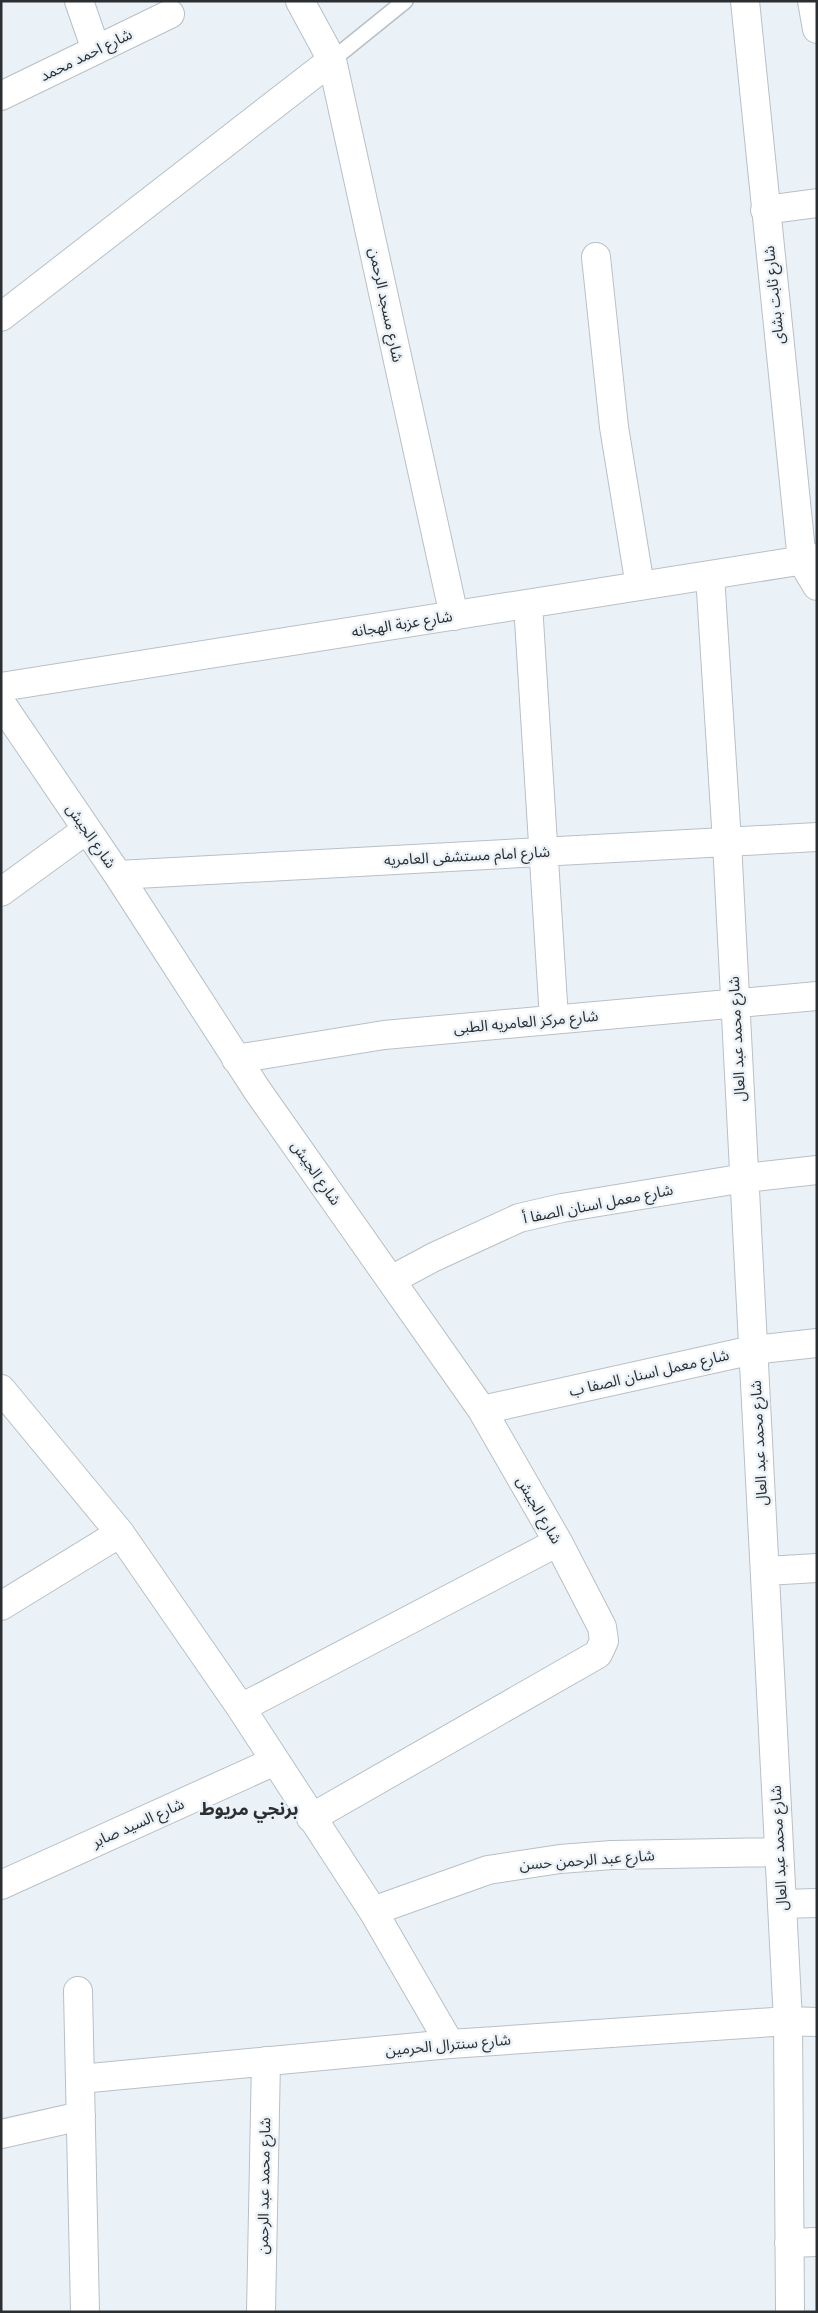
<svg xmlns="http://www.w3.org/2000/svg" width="818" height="2313" font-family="'Noto Sans','Noto Sans Arabic',sans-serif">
<rect width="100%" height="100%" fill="#eaf2f8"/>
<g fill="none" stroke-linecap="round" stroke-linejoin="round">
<defs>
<path id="service" d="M 332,60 L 405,1"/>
<path id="minor" d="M 79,1 L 96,50
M 300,1 L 332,60 L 454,616
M 745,1 L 802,561 L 817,586
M 812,1 L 817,29
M 1,96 L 170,14
M 765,210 L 817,203
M 596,257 L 614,427 L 640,586
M 1,317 L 332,60
M 710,575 L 727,842 L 788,2021 L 790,2312
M 528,604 L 554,1019
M 1,687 L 817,558
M 1,703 L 118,875 L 257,1090 L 482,1410 L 558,1542 L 602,1627 L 604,1641 L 598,1654 L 311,1818
M 118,875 L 817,837
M 1,892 L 86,830
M 236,1059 L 384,1035 L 817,996
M 391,1280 L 434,1257 L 519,1218 L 562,1208 L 745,1178 L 817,1170
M 1,1389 L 120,1533 L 241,1708 L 373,1911 L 450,2044
M 482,1410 L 753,1350 L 817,1343
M 766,1571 L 817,1568
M 1,1606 L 120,1533
M 241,1708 L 558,1542
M 1,1885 L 275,1761
M 782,1904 L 817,1903
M 373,1911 L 488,1870 L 560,1859 L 612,1855 L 779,1852
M 78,1991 L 85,2312
M 80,2079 L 450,2044 L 788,2021 L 817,2022
M 1,2134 L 81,2116
M 789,2243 L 817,2242
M 261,2312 L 266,2061"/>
</defs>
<use href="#service" stroke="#b8c0c6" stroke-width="18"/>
<use href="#minor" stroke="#b8c0c6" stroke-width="30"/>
<use href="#service" stroke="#fff" stroke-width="15"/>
<use href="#minor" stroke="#fff" stroke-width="28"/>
</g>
<g text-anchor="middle" stroke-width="5" stroke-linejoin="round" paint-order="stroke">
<g font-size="15" fill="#2c2f31" stroke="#eaf2f8">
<text transform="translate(86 55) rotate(-26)" y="5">شارع احمد محمد</text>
<text transform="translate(774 295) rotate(-96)" y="5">شارع ثابت بشاى</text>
<text transform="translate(386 305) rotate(78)" y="5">شارع مسجد الرحمن</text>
<text transform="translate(402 624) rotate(-9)" y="5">شارع عزبة الهجانه</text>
<text transform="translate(91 836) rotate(55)" y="5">شارع الجيش</text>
<text transform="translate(467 856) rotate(-3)" y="5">شارع امام مستشفى العامريه</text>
<text transform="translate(526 1022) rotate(-5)" y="5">شارع مركز العامريه الطبى</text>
<text transform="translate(737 1039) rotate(-93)" y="5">شارع محمد عبد العال</text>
<text transform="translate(316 1173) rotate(55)" y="5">شارع الجيش</text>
<text transform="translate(598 1204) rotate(-11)" y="5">شارع معمل اسنان الصفا أ</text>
<text transform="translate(649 1373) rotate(-13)" y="5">شارع معمل اسنان الصفا ب</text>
<text transform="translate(759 1443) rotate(-93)" y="5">شارع محمد عبد العال</text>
<text transform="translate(539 1510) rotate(60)" y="5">شارع الجيش</text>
<text transform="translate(138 1823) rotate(-24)" y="5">شارع السيد صابر</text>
<text transform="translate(779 1848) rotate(-93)" y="5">شارع محمد عبد العال</text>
<text transform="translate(587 1860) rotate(-4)" y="5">شارع عبد الرحمن حسن</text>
<text transform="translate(448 2045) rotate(-5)" y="5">شارع سنترال الحرمين</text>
<text transform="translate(264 2186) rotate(-89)" y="5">شارع محمد عبد الرحمن</text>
</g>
<g font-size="18" font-weight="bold" fill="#2c2f31" stroke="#eaf2f8">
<text x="249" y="1815">برنجي مريوط</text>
</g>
</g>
<rect width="818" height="2313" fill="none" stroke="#2c2f31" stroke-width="5"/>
</svg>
